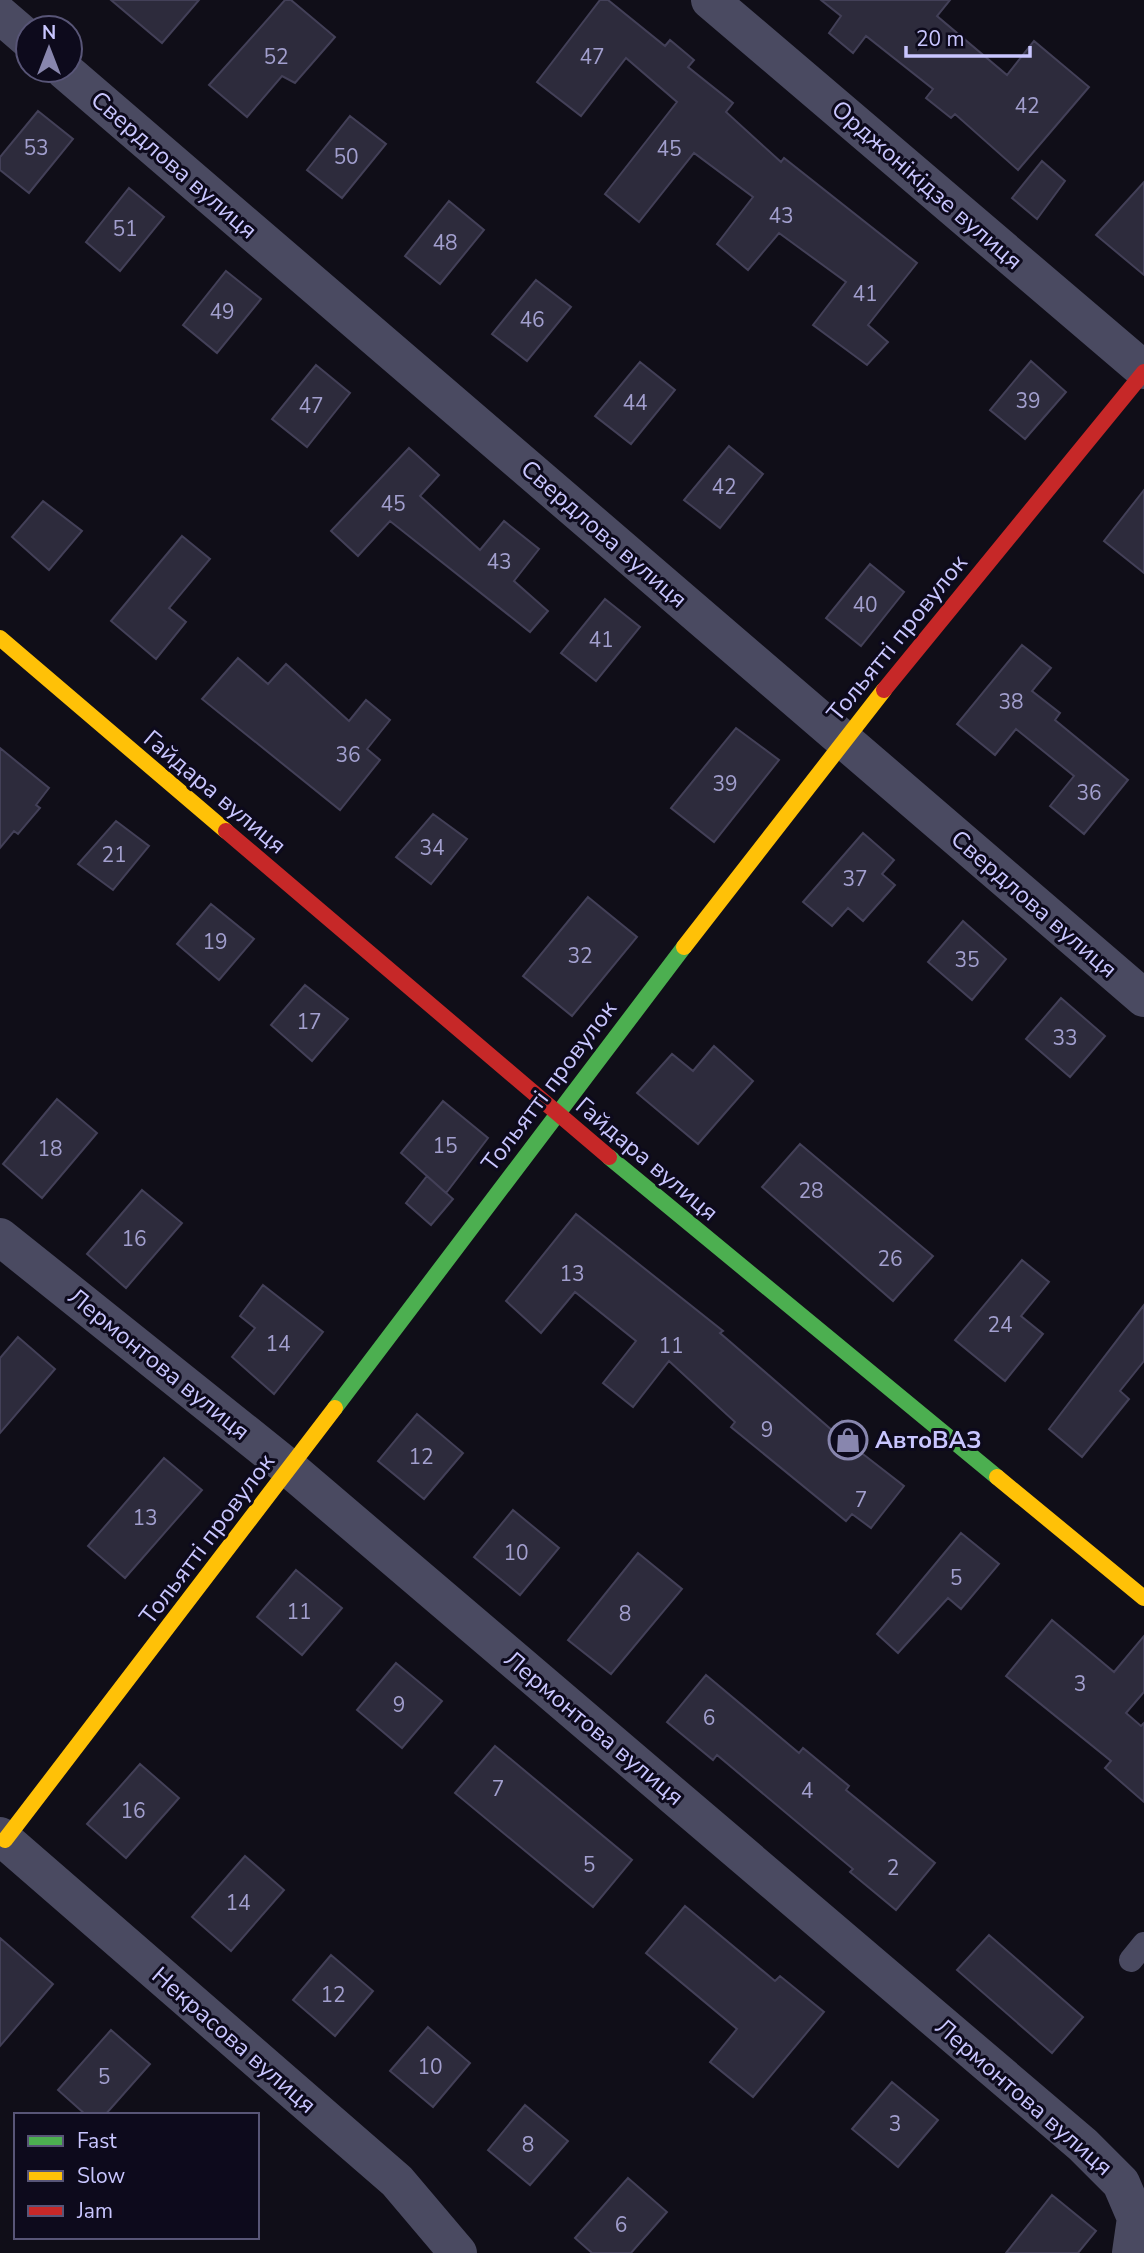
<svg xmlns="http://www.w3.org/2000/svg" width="1144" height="2253" font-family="'Nunito Sans',sans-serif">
<rect width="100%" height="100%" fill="#100e18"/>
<path fill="#2d2b3c" stroke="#434058" stroke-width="2" d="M 111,0 L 199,0 L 162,43 Z
M 285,0 L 291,0 L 335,37 L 295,83 L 282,76 L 247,117 L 209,85 Z
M 600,0 L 608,0 L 665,46 L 670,40 L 694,60 L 688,67 L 733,103 L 726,112 L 781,162 L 784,158 L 917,263 L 868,325 L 888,342 L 867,365 L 813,325 L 846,282 L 779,233 L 748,270 L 717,244 L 753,197 L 694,153 L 639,222 L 605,194 L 677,102 L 626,58 L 581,116 L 537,82 Z
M 821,0 L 950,0 L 937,16 L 1007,75 L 1034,41 L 1089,87 L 1018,170 L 955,114 L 951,118 L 926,98 L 933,89 L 866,36 L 853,53 L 829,33 L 841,16 Z
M 38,111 L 73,139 L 29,193 L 0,170 L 0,157 Z
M 350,116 L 386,144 L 342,198 L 307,170 Z
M 1042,161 L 1065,181 L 1037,219 L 1012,198 Z
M 1144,182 L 1144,275 L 1096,235 Z
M 129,188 L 164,217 L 120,271 L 86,242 Z
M 449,201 L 484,230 L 440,284 L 405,256 Z
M 226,271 L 261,299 L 217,353 L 183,325 Z
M 536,280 L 571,307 L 527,361 L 492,334 Z
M 1031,361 L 1066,392 L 1025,439 L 990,410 Z
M 640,362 L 675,390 L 631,444 L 595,416 Z
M 316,365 L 350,393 L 307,447 L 272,419 Z
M 729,446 L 763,474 L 720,528 L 684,500 Z
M 409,448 L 439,475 L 420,496 L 480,550 L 504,521 L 539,549 L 514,581 L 548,611 L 530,632 L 390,521 L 358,556 L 331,531 Z
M 1144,490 L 1144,573 L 1104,541 Z
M 43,501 L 82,531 L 49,570 L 12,537 Z
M 182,536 L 210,559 L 169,608 L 186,622 L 156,659 L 111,621 Z
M 870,564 L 904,592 L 861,646 L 826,618 Z
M 605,599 L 640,627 L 596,681 L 561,653 Z
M 1022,645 L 1051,668 L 1032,691 L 1060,713 L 1055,720 L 1128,780 L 1084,834 L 1050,806 L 1074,776 L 1016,729 L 995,755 L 957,724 Z
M 238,658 L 268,684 L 286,664 L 349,721 L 366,700 L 390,720 L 367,749 L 380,760 L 340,810 L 202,699 Z
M 736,728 L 779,760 L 714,842 L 671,808 Z
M 0,748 L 49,788 L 36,805 L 40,808 L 18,834 L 14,831 L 0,848 Z
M 433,814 L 467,839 L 431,884 L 396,857 Z
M 116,821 L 149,846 L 113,890 L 78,864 Z
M 863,833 L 894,860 L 882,874 L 895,885 L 863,921 L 848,908 L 832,926 L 803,902 Z
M 588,897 L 637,937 L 572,1016 L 523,976 Z
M 211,904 L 254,939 L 219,980 L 177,944 Z
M 963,921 L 1006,959 L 972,1000 L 928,962 Z
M 305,985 L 348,1019 L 312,1061 L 271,1025 Z
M 1061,998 L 1105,1036 L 1070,1077 L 1026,1039 Z
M 714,1046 L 753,1081 L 698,1144 L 637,1093 L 672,1054 L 693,1071 Z
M 57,1099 L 97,1133 L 42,1198 L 3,1164 Z
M 443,1101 L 488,1138 L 446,1193 L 401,1153 Z
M 800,1144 L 933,1256 L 893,1301 L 762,1187 Z
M 427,1176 L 453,1199 L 431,1225 L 406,1203 Z
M 142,1190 L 182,1223 L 126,1288 L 87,1254 Z
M 576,1214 L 723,1331 L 720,1333 L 833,1431 L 842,1421 L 867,1443 L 859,1451 L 904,1486 L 871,1528 L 852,1514 L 846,1521 L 731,1427 L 735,1422 L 669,1361 L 633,1407 L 603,1383 L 636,1341 L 575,1292 L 541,1333 L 506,1301 Z
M 1022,1260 L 1049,1282 L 1021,1316 L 1043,1334 L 1005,1381 L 955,1340 Z
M 263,1285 L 323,1332 L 274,1394 L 232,1357 L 255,1328 L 240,1316 Z
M 1144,1305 L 1144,1361 L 1120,1391 L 1129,1399 L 1082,1457 L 1049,1429 Z
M 18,1337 L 55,1369 L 0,1433 L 0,1358 Z
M 417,1414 L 463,1453 L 424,1499 L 378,1461 Z
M 164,1458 L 202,1490 L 125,1578 L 88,1546 Z
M 513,1510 L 559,1548 L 520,1595 L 474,1557 Z
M 961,1533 L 999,1564 L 961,1609 L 948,1598 L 898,1653 L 877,1634 Z
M 638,1553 L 682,1589 L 611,1674 L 568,1640 Z
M 296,1570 L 342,1608 L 302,1655 L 257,1617 Z
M 1052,1620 L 1114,1672 L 1144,1636 L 1144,1692 L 1126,1713 L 1141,1726 L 1144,1723 L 1144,1802 L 1105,1768 L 1111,1761 L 1006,1676 Z
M 396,1663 L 442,1701 L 402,1748 L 357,1710 Z
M 706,1675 L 799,1753 L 803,1748 L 849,1786 L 846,1790 L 935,1863 L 896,1910 L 850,1872 L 853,1869 L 717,1755 L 713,1760 L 667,1722 Z
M 495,1746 L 632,1860 L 593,1907 L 455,1793 Z
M 140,1764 L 179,1798 L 126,1858 L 87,1824 Z
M 245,1856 L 284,1890 L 231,1951 L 192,1917 Z
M 685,1906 L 775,1981 L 780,1976 L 824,2012 L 753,2097 L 710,2062 L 737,2029 L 646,1953 Z
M 989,1935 L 1083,2017 L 1052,2053 L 957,1970 Z
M 0,1938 L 53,1984 L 0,2046 Z
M 331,1955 L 373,1991 L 335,2036 L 293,2000 Z
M 428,2027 L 470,2063 L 433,2107 L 390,2071 Z
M 111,2030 L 150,2064 L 105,2115 L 86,2115 L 58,2090 Z
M 892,2082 L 938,2120 L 898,2167 L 852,2129 Z
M 525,2105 L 568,2141 L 530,2185 L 488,2150 Z
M 628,2178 L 667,2212 L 631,2253 L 592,2253 L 575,2238 Z
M 1052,2195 L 1096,2231 L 1078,2253 L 1006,2253 Z"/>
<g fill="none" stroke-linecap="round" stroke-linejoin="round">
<path stroke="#4a4a61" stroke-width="24" d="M 1131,1960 L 1144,1944"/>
<path stroke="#4a4a61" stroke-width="38" d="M 710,0 L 1144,370
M 0,15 L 28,39
M 64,70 L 1144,998
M 0,1237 L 290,1469 L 1083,2145 L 1121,2183 L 1136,2218 L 1131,2253
M 0,1836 L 397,2181 L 458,2253"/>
<path stroke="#4caf50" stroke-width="16" d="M 609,1157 L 997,1477
M 335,1408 L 684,947"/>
<path stroke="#ffc107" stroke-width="16" d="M 0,638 L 226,831
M 684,947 L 884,690
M 997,1477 L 1144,1598
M 5,1840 L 335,1408"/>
<path stroke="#c62828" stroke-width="16" d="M 884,690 L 1144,372
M 226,831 L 609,1157"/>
</g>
<defs>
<symbol id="shop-ring" viewBox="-11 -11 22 22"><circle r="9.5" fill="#0d0a1c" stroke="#8886ae" stroke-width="1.5"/><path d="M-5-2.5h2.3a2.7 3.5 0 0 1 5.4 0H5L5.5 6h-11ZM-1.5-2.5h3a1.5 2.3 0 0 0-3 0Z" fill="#8886ae"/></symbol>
</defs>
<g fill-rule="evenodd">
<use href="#shop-ring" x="826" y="1418" width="44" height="44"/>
</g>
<g text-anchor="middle" stroke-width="6" stroke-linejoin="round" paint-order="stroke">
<g font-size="21" fill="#a29fce">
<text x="276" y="64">52</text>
<text x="592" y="64">47</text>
<text x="1027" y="113">42</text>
<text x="36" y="155">53</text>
<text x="669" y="156">45</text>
<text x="346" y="164">50</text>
<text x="781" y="223">43</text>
<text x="125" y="236">51</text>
<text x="445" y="250">48</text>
<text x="865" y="301">41</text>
<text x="222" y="319">49</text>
<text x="532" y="327">46</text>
<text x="1028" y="408">39</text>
<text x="635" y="410">44</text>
<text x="311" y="413">47</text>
<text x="724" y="494">42</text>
<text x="393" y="511">45</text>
<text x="499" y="569">43</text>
<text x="865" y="612">40</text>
<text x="601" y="647">41</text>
<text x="1011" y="709">38</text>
<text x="348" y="762">36</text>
<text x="725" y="791">39</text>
<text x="1089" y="800">36</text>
<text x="432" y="855">34</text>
<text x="114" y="862">21</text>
<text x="855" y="886">37</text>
<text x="215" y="949">19</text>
<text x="580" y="963">32</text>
<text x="967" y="967">35</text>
<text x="309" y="1029">17</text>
<text x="1065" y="1045">33</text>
<text x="445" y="1153">15</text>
<text x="50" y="1156">18</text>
<text x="811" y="1198">28</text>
<text x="134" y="1246">16</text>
<text x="890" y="1266">26</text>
<text x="572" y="1281">13</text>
<text x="1000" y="1332">24</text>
<text x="278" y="1351">14</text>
<text x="671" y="1353">11</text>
<text x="767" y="1437">9</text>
<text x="421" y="1464">12</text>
<text x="861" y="1507">7</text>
<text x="145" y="1525">13</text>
<text x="516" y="1560">10</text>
<text x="956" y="1585">5</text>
<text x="299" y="1619">11</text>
<text x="625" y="1621">8</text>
<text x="1080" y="1691">3</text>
<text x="399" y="1712">9</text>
<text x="709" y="1725">6</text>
<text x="498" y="1796">7</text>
<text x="807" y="1798">4</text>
<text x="133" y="1818">16</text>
<text x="589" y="1872">5</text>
<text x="893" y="1875">2</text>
<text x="238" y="1910">14</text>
<text x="333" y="2002">12</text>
<text x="430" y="2074">10</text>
<text x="104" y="2084">5</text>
<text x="895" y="2131">3</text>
<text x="528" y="2152">8</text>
<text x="621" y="2232">6</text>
</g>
<g font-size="24" fill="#c9c6ff" stroke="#0d0a1c">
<text transform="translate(174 165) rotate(41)" y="8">Свердлова вулиця</text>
<text transform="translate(927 185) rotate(41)" y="8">Орджонікідзе вулиця</text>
<text transform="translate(604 534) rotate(41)" y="8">Свердлова вулиця</text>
<text transform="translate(897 638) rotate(-51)" y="8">Тольятті провулок</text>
<text transform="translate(215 792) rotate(40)" y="8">Гайдара вулиця</text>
<text transform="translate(1034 904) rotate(41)" y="8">Свердлова вулиця</text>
<text transform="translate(549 1086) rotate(-53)" y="8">Тольятті провулок</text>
<text transform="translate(647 1159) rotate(40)" y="8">Гайдара вулиця</text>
<text transform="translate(159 1364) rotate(39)" y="8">Лермонтова вулиця</text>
<text transform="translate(207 1539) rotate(-53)" y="8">Тольятті провулок</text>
<text transform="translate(594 1728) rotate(40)" y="8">Лермонтова вулиця</text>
<text transform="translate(234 2040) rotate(41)" y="8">Некрасова вулиця</text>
<text transform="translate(1024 2097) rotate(41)" y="8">Лермонтова вулиця</text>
</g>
<g font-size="24" font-weight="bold" fill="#c9c6ff" stroke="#0d0a1c" text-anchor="start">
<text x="875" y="1448">АвтоВАЗ</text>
</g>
</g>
<rect x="14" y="2113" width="245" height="126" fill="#0d0a1c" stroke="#585577" stroke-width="2"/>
<rect x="28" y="2136" width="35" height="10" fill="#4caf50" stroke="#585577" stroke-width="2"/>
<text x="77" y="2148" font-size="21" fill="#c9c6ff">Fast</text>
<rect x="28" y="2171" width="35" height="10" fill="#ffc107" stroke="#585577" stroke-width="2"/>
<text x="77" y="2183" font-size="21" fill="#c9c6ff">Slow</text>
<rect x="28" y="2206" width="35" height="10" fill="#c62828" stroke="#585577" stroke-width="2"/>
<text x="77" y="2218" font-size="21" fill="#c9c6ff">Jam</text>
<g transform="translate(49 49)"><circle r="33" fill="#0d0a1c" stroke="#585577" stroke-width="2"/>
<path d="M0-5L12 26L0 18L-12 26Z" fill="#8886ae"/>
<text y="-10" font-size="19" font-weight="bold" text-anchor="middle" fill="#c9c6ff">N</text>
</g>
<path d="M906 46v10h124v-10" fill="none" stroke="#c9c6ff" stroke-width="3.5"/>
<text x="916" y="46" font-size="21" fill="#c9c6ff" stroke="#0d0a1c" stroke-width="5" paint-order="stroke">20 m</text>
</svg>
